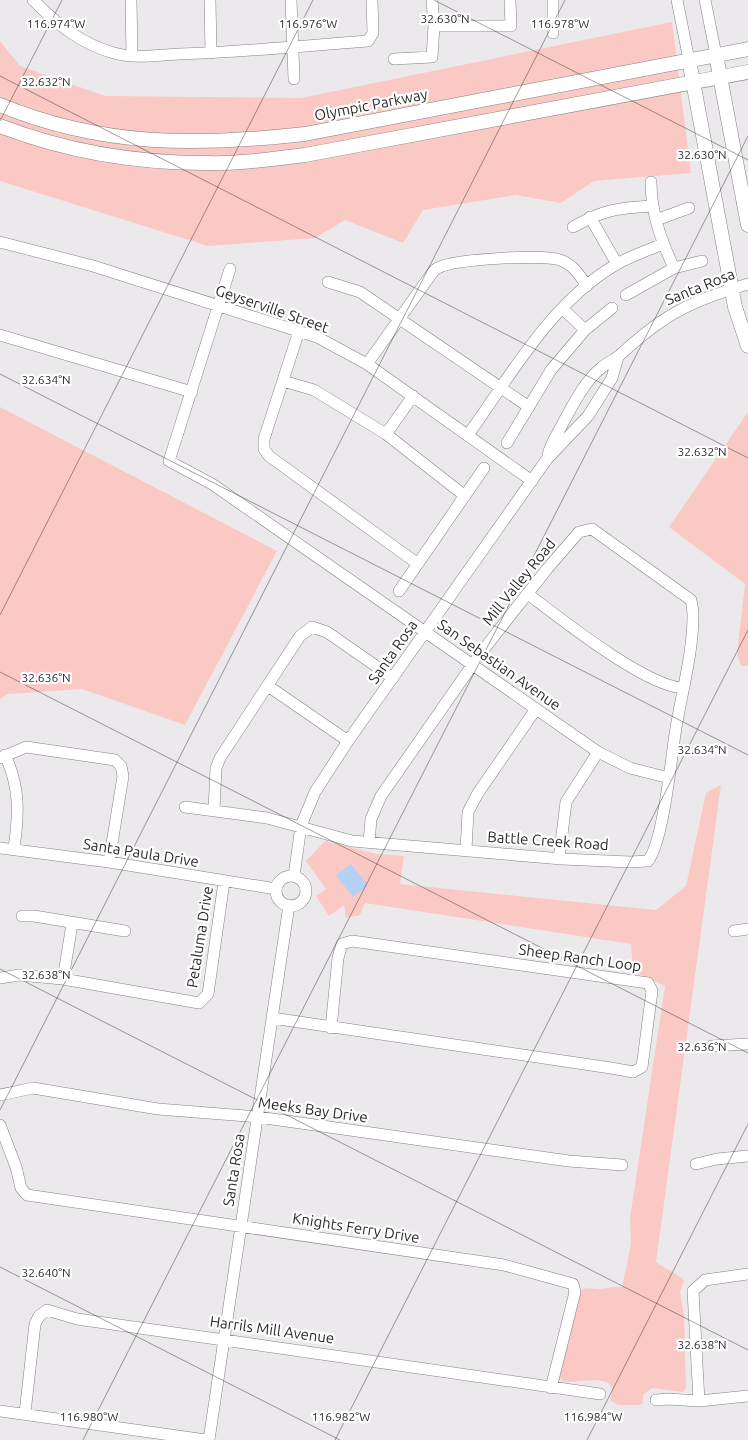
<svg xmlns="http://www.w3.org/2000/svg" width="748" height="1440" font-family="Ubuntu,sans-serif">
<rect width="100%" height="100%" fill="#ece9ed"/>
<path fill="#fac9c3" d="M 672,22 L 691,173 L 594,181 L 561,203 L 516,195 L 423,210 L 403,243 L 345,220 L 315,238 L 208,246 L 0,181 L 0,41 L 20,66 L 105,96 L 301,98 Z
M 0,407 L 277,551 L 185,725 L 82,689 L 8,694 L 0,699 Z
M 748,412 L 748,666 L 741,666 L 737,653 L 745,584 L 669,527 Z
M 721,785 L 656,1262 C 664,1269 677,1272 684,1281 L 680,1292 L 684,1315 L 686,1388 L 683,1392 L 652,1388 L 643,1395 L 643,1403 L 640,1405 L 618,1405 L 611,1401 C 610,1397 612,1393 612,1389 C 610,1374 576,1383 564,1382 L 559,1377 L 577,1296 C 585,1283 591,1291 602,1289 C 610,1287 615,1287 622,1287 L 631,1244 L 630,1218 L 665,986 L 633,971 L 631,944 L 365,903 L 360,915 L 346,918 L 344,905 L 329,916 L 316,896 L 326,889 L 306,861 L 325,841 L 377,854 L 404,856 L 400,884 L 656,910 L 686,886 L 706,793 Z"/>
<path fill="#b5d1f5" d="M 351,864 L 368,885 L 353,897 L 336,875 Z"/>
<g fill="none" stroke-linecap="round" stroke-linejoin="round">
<defs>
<path id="minor" d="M 33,0 C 57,24 81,44 114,53 C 134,59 158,55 179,54 C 242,52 305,46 368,41 L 373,33 L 372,0
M 131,0 L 132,55
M 210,0 L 211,53
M 291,0 L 294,79
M 677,0 L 689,60
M 705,0 L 716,55
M 434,26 L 511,26 L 510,0
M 553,33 L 553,0
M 394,59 L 432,57 L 434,26 L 432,0
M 651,182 C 651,213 661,240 674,268
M 590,217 L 617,264
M 656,220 L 689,208
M 573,227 C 603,210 617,208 651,206
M 0,242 L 93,266 L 317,337 L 367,364 L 532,481
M 230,269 L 169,461 L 212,484 L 598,752 L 630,768 L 669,778
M 328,282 L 360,292 L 529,407
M 626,295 L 674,268 L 702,261
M 563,309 L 585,330
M 299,331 L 264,439 L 264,449 L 269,456 L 418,564
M 0,335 L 192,392
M 367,364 L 430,276 C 432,273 435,269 438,268 C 454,259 544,254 560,260 C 573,264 580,276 587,286
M 283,381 L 314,390 L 386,434 L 465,496
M 386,434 L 413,396
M 468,435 C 511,375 551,302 617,264 C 631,256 648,250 663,244
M 507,443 L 551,370 L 585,330 L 612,308
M 548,455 C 551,442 559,432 564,421 C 574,403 585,381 601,368 C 607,363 614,360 620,355 C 664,314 691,301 748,284
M 399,591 L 484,468
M 528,594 C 561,619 645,686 683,688
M 268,686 L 348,741
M 5,755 C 20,787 19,814 14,848
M 0,758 L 26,747 L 115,760 L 121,766 L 123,776 L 109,862
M 185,807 L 267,818 L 352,841 L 562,859 L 630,862 L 648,861 C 663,842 671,761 675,734 C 681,695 693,654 693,615 C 693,610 692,605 691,600 L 592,529 L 579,532 L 547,569 L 480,654 L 381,796 L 371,819 L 369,842
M 214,810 L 216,768 L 220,758 L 300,636 L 312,627 L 327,632 L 393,678
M 0,848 L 109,862 L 276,889
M 466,850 L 468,812 L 478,793 L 536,709
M 559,859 L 566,802 L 598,752
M 294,876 L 301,826 L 315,792 L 348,741 L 547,459 L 588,416 L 612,378 L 618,357
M276 891a15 15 0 1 1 30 0a15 15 0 1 1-30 0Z
M 22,916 L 34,916 L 125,931
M 734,931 L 748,929
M 0,978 L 19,975 L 63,979 L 199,1003 L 208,994 L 224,882
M 63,979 L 72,924
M 272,1018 L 611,1068 L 633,1072 L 642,1067 L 652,991 L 648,983 L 352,941 L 342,944 L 338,958 L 331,1028
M 712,1046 L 748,1044
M 0,1095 L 33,1088 L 158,1109 L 258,1117 L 569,1161 L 622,1165
M 0,1125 L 16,1167 L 21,1188 L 27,1195 L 504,1265 L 573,1284 L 575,1292 L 551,1388
M 696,1164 L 717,1159 L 748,1156
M 656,1400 L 668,1399 L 699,1401 L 748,1396
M 699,1401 L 693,1291 L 705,1280 L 748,1274
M 0,1411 L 206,1440
M 25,1413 L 35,1324 L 39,1316 L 47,1310 L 77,1319 L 600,1394
M 209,1440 L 289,905"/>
<path id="major" d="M 716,55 L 748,225
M 689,60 L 735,307 L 748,346
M 0,105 C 102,147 197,146 305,134 L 748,49
M 0,126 C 65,151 136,163 206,163 C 239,164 272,159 305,155 L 748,72"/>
</defs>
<use href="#minor" stroke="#838084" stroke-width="12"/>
<use href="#major" stroke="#838084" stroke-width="15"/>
<use href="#minor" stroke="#fff" stroke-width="11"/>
<use href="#major" stroke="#fff" stroke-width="14"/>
</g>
<path fill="none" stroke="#2d2c2d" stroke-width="1" stroke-opacity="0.45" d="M 434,0 L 748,160M 0,76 L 748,458M 0,121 L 62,0M 0,374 L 748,755M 0,615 L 313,0M 0,672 L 748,1053M 0,969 L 748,1350M 0,1110 L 565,0M 0,1267 L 340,1440M 83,1440 L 748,136M 335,1440 L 748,630M 587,1440 L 748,1124"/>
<g text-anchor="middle" stroke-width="4.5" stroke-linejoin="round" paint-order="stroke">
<g font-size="15" fill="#2d2c2d" stroke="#fff">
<text transform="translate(371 105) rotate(-11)" y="5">Olympic Parkway</text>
<text transform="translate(700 287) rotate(-22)" y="5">Santa Rosa</text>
<text transform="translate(272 309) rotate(19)" y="5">Geyserville Street</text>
<text transform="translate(519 582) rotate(-51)" y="5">Mill Valley Road</text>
<text transform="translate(393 652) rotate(-55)" y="5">Santa Rosa</text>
<text transform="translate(499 665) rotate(35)" y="5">San Sebastian Avenue</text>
<text transform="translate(548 841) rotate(4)" y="5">Battle Creek Road</text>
<text transform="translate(141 853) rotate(9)" y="5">Santa Paula Drive</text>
<text transform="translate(200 937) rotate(-81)" y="5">Petaluma Drive</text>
<text transform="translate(580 958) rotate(8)" y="5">Sheep Ranch Loop</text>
<text transform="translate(313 1110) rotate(8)" y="5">Meeks Bay Drive</text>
<text transform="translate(234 1170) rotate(-81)" y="5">Santa Rosa</text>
<text transform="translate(356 1228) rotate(9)" y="5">Knights Ferry Drive</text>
<text transform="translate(272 1330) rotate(8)" y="5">Harrils Mill Avenue</text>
</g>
</g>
<g font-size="12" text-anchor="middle" fill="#2d2c2d" stroke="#fff" stroke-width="4.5" stroke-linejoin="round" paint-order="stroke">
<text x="445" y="23">32.630°N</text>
<text x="56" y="28">116.974°W</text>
<text x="308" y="28">116.976°W</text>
<text x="560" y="28">116.978°W</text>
<text x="46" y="86">32.632°N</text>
<text x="702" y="159">32.630°N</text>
<text x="46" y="384">32.634°N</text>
<text x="702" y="456">32.632°N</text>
<text x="46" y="682">32.636°N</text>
<text x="702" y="754">32.634°N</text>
<text x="46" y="979">32.638°N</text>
<text x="702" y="1051">32.636°N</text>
<text x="46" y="1277">32.640°N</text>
<text x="702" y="1349">32.638°N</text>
<text x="89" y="1421">116.980°W</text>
<text x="341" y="1421">116.982°W</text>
<text x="593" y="1421">116.984°W</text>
</g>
</svg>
